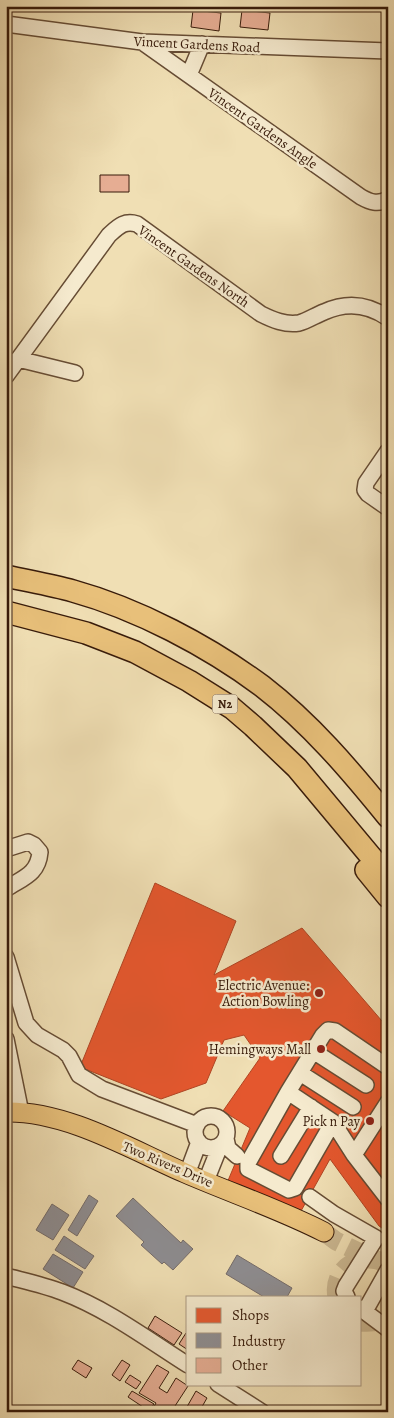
<svg xmlns="http://www.w3.org/2000/svg" width="394" height="1418" font-family="Alegreya,serif">
<rect width="100%" height="100%" fill="#f0dfb4"/>
<filter id="stains"><feTurbulence type="fractalNoise" baseFrequency=".004" numOctaves="4"/><feColorMatrix values="0 0 0 0 .2 0 0 0 0 .09 0 0 0 0 .02 0 0 0 .5 -.17"/></filter>
<radialGradient id="worn" r=".72"><stop offset=".6" stop-color="#630" stop-opacity="0"/><stop offset="1" stop-color="#630" stop-opacity=".3"/></radialGradient>
<path fill="#e4572e" stroke="#b04523" d="M 155,883 L 236,921 L 214,975 L 302,928 L 388,1028 L 388,1232 L 379,1226 L 330,1159 L 301,1211 L 227,1183 L 250,1128 L 223,1111 L 260,1058 L 244,1035 L 224,1040 L 206,1083 L 161,1099 L 80,1067 Z"/>
<path fill="#8d8d92" stroke="#746b69" d="M 89,1195 L 98,1201 L 77,1236 L 68,1230 Z
M 133,1198 L 181,1243 L 183,1240 L 193,1249 L 173,1270 L 164,1262 L 162,1264 L 141,1245 L 144,1242 L 116,1216 Z
M 52,1204 L 69,1215 L 53,1240 L 36,1230 Z
M 64,1236 L 94,1256 L 85,1269 L 55,1250 Z
M 53,1254 L 83,1272 L 73,1288 L 43,1269 Z
M 237,1255 L 292,1288 L 287,1297 L 264,1297 L 226,1274 Z"/>
<path fill="#e6ad93" stroke="#381b0a" d="M 193,10 L 221,13 L 219,31 L 191,27 Z
M 242,10 L 270,13 L 268,30 L 240,27 Z
M 100,175 L 129,175 L 129,192 L 100,192 Z
M 155,1316 L 182,1333 L 174,1345 L 148,1328 Z
M 186,1333 L 188,1334 L 188,1350 L 179,1344 Z
M 78,1360 L 92,1368 L 86,1378 L 72,1369 Z
M 122,1360 L 130,1365 L 120,1381 L 112,1375 Z
M 157,1365 L 169,1372 L 159,1388 L 167,1393 L 176,1378 L 188,1386 L 175,1406 L 184,1412 L 196,1391 L 207,1398 L 199,1412 L 151,1412 L 156,1403 L 139,1393 Z
M 130,1375 L 141,1382 L 136,1389 L 125,1382 Z
M 132,1391 L 154,1404 L 149,1411 L 128,1397 Z"/>
<g fill="none" stroke-linecap="round" stroke-linejoin="round">
<path stroke="#cbb892" stroke-width="19" stroke-dasharray="19 9" stroke-linecap="butt" d="M 324,1232 L 336,1241 L 373,1259
M 337,1297 C 331,1267 364,1249 388,1265
M 360,1322 C 371,1323 379,1322 388,1316"/>
<defs>
<path id="minor" d="M 6,24 L 142,42 L 388,51
M 142,42 L 361,197 C 370,202 378,205 388,199
M 189,75 L 202,44
M 18,359 L 75,373
M 6,376 L 109,235 C 118,227 124,220 137,224 L 261,314 C 273,320 285,325 299,323 C 307,321 316,315 324,312 C 346,302 368,304 388,318
M 388,451 L 366,483 L 365,490 L 368,494 L 388,508
M 6,849 L 28,842 L 34,845 L 40,852 C 38,875 22,878 6,889
M 6,957 L 26,1023 L 37,1035 L 63,1050 L 69,1056 L 79,1075 L 102,1089 L 197,1125
M 6,1039 L 21,1113
M 313,1051 L 366,1085
M 300,1073 L 353,1107
M 288,1092 L 323,1035 L 328,1030 L 335,1031 L 388,1067
M195 1132a16 16 0 1 1 32 0a16 16 0 1 1-32 0Z
M 333,1122 L 295,1188 L 289,1190 L 248,1169 L 248,1163 L 288,1092 L 333,1122 L 354,1155 L 388,1199
M 226,1139 L 228,1148 L 237,1156
M 354,1155 L 388,1102
M 281,1156 L 311,1107
M 187,1174 L 199,1142
M 206,1181 L 220,1146
M 310,1197 L 334,1214 L 376,1238 L 346,1286 L 344,1291 L 347,1297
M 6,1276 C 25,1281 44,1285 62,1292 C 107,1309 147,1339 188,1365
M 360,1308 L 388,1329
M 365,1311 L 388,1270
M 218,1384 L 262,1412"/>
<path id="major" d="M 6,1112 C 67,1111 130,1149 185,1173 C 231,1193 279,1209 324,1232"/>
<path id="highway" d="M 6,576 C 28,581 51,585 73,591 C 138,609 208,646 262,686 C 310,723 350,770 388,817
M 6,612 L 86,633 L 135,652 L 189,681 L 232,708 L 253,726 L 297,768 L 388,877
M 366,870 L 388,897"/>
</defs>
<use href="#minor" stroke="#664c34" stroke-width="18"/>
<use href="#major" stroke="#381b0a" stroke-width="21"/>
<use href="#highway" stroke="#381b0a" stroke-width="24"/>
<use href="#minor" stroke="#f5eace" stroke-width="15"/>
<use href="#major" stroke="#e8c07a" stroke-width="19"/>
<use href="#highway" stroke="#e8c07a" stroke-width="21"/>
</g>
<g fill="#8f2418" stroke="#f5eace" stroke-width="2">
<circle cx="319" cy="993" r="5"/>
<circle cx="321" cy="1049" r="5"/>
<circle cx="370" cy="1121" r="5"/>
</g>
<g text-anchor="middle" stroke-width="5" stroke-linejoin="round" paint-order="stroke">
<rect fill="#f5eace" stroke="#715945" stroke-width="1" x="212.5" y="694.5" width="25" height="19" rx="4"/>
<g font-size="12" font-weight="bold" fill="#381b0a">
<text x="225" y="708">N2</text>
</g>
<g font-size="14" fill="#381b0a" stroke="#f5eace">
<text transform="translate(197 44) rotate(3)" y="5">Vincent Gardens Road</text>
<text transform="translate(263 128) rotate(35)" y="5">Vincent Gardens Angle</text>
<text transform="translate(194 266) rotate(35)" y="5">Vincent Gardens North</text>
<text transform="translate(168 1164) rotate(23)" y="5">Two Rivers Drive</text>
</g>
<g font-size="14" fill="#381b0a" stroke="#f5eace" text-anchor="end">
<text x="309" y="990">Electric Avenue:<tspan x="309" dy="16">Action Bowling</tspan></text>
<text x="311" y="1054">Hemingways Mall</text>
<text x="360" y="1126">Pick n Pay</text>
</g>
</g>
<rect width="394" height="1418" fill="none" stroke="#f0dfb4" stroke-width="25"/>
<rect x="8" y="8" width="379" height="1403" fill="none" stroke="#381b0a" stroke-width="2.5"/>
<rect x="12" y="12" width="369" height="1393" fill="none" stroke="#381b0a"/>
<rect x="186" y="1296" width="175" height="90" fill="#f5eace" stroke="#a99780"/>
<rect x="196" y="1308" width="25" height="15" fill="#e4572e" stroke="#a99780"/>
<text x="232" y="1320" font-size="15" fill="#381b0a">Shops</text>
<rect x="196" y="1333" width="25" height="15" fill="#8d8d92" stroke="#a99780"/>
<text x="232" y="1346" font-size="15" fill="#381b0a">Industry</text>
<rect x="196" y="1358" width="25" height="15" fill="#e6ad93" stroke="#a99780"/>
<text x="232" y="1370" font-size="15" fill="#381b0a">Other</text>
<rect width="100%" height="100%" filter="url(#stains)"/>
<rect width="100%" height="100%" fill="url(#worn)"/>
</svg>
